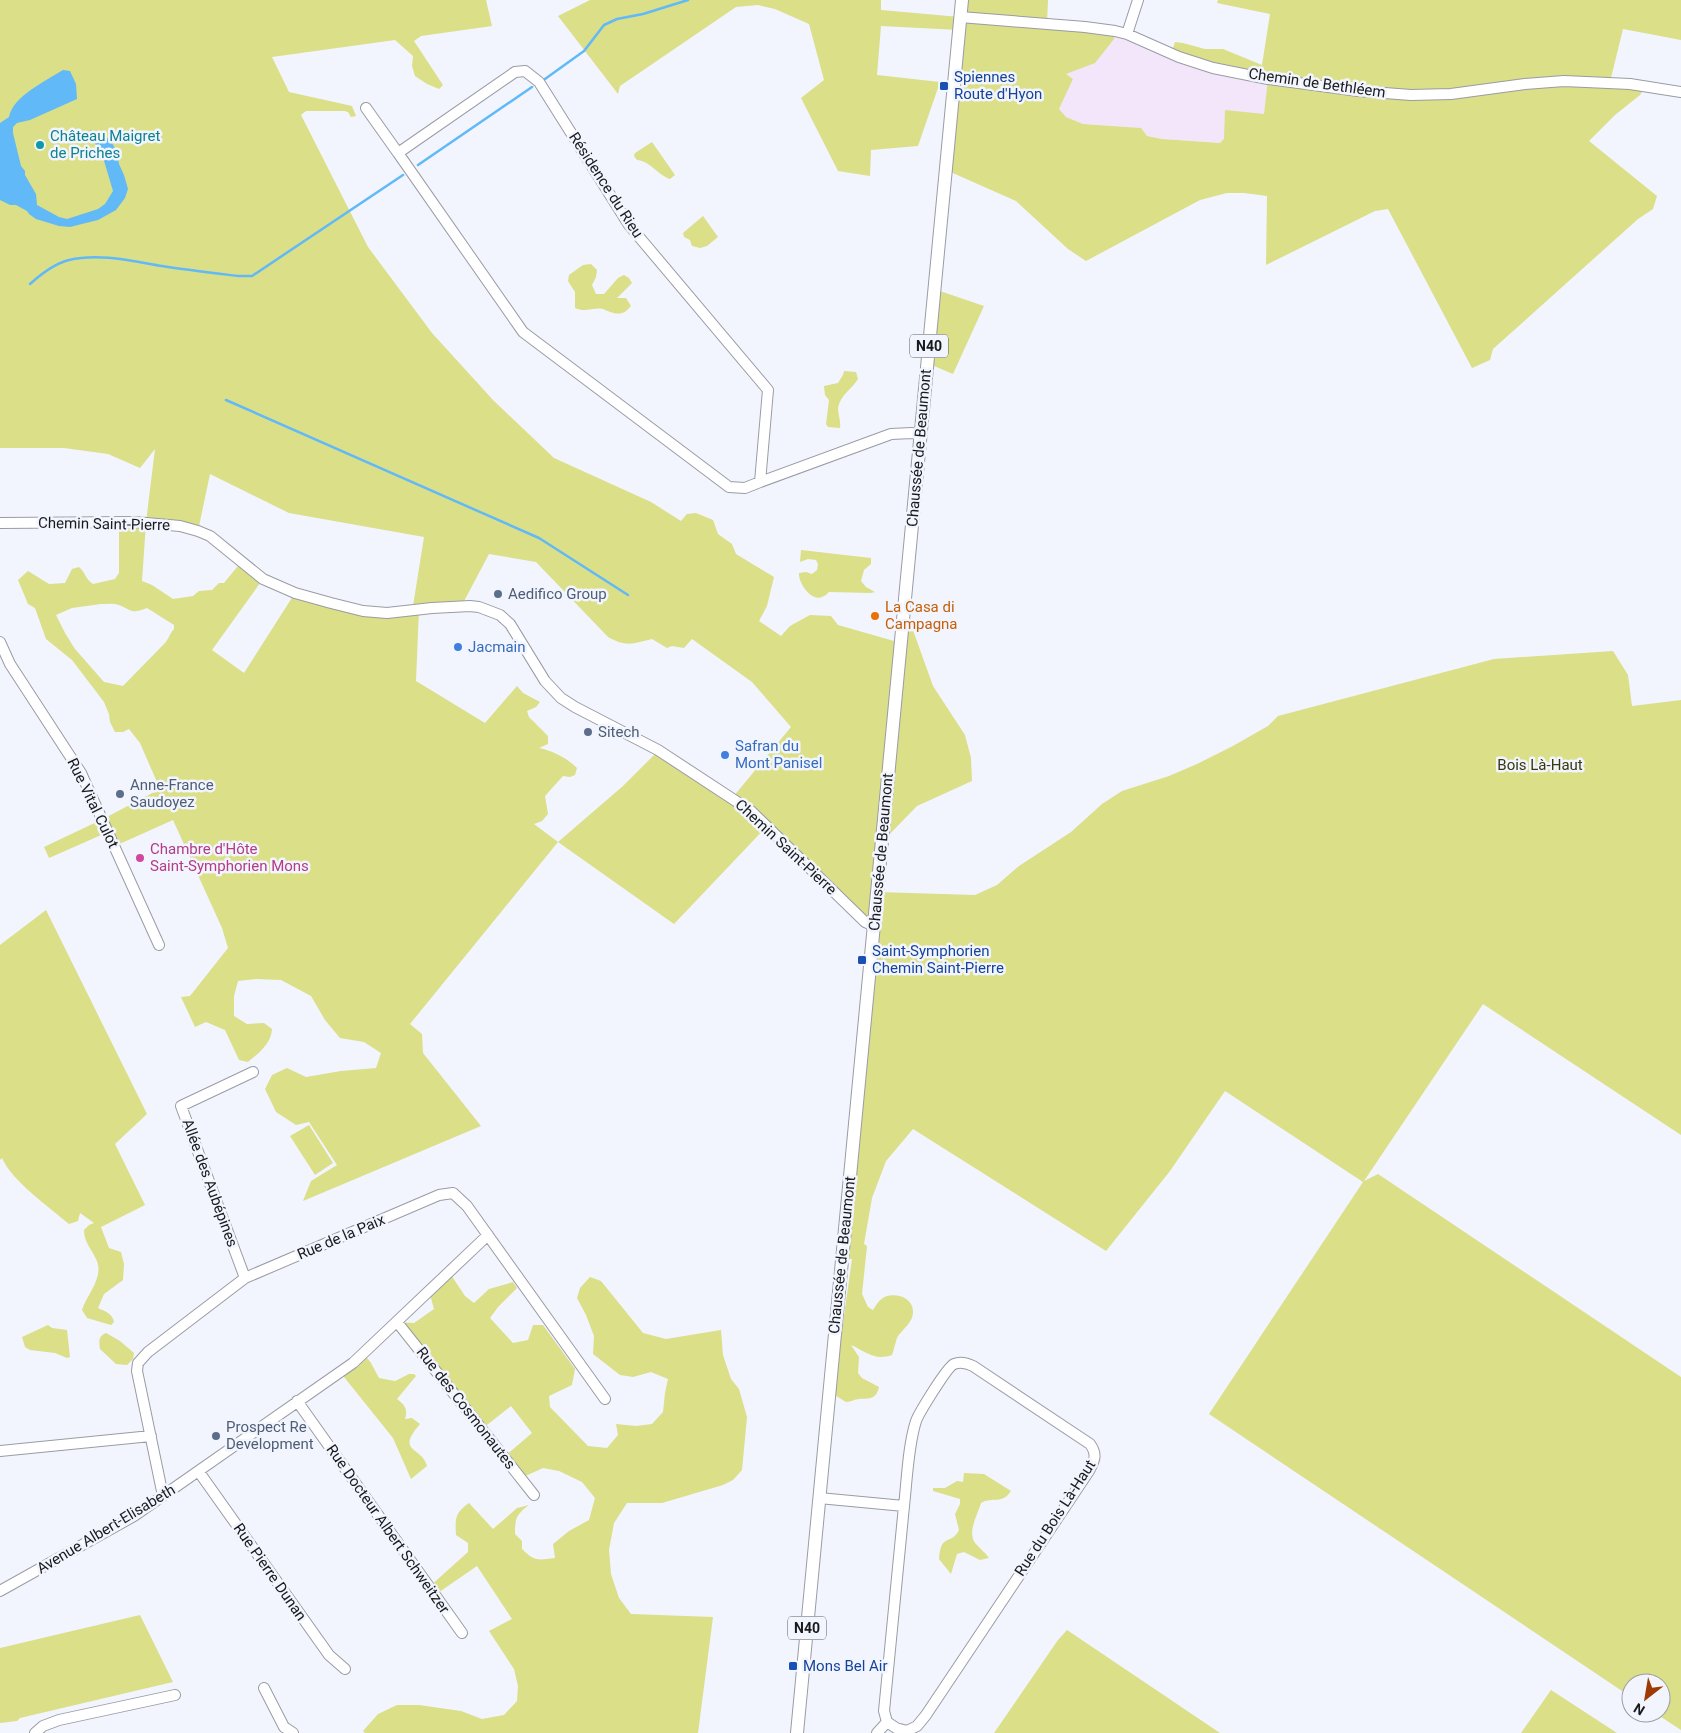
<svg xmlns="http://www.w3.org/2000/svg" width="1681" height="1733" font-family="Roboto,sans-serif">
<rect width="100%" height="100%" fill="#f2f5fe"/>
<path fill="#f3e6fa" d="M 1115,31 L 1268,79 L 1264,115 L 1220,143 L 1162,139 L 1147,136 L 1141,128 L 1083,124 L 1066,117 L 1059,109 L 1073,79 L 1065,74 Z"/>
<path fill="#dadf88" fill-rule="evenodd" d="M 0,0 L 486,0 L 492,26 L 421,36 L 414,41 L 443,85 L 439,89 L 427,84 L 415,76 L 412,66 L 413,56 L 395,40 L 272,57 L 289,92 L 352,106 L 356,116 L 351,117 L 348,112 L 344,111 L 306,111 L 301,115 L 368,247 L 432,333 L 493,400 L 554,458 L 651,502 L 681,521 L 687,514 L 696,513 L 713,520 L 718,534 L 732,544 L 736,554 L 774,577 L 767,606 L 759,621 L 781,636 L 790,626 L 810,615 L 831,616 L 838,625 L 901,643 L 904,605 L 933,686 L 965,735 L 971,758 L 972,781 L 917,806 L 882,842 L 877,892 L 975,895 L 997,885 L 1019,866 L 1071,832 L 1102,804 L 1122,791 L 1169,776 L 1197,764 L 1231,747 L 1268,726 L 1278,716 L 1494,659 L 1613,651 L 1628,675 L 1632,706 L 1681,700 L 1681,1135 L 1483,1004 L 1364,1181 L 1378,1174 L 1681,1377 L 1681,1730 L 1655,1713 L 1661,1713 L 1661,1683 L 1631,1683 L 1631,1697 L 1209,1414 L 1363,1182 L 1225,1091 L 1170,1171 L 1106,1251 L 913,1129 L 886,1161 L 872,1198 L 864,1244 L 867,1246 L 862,1294 L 868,1307 L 873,1310 C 877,1304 880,1298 887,1296 C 899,1293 914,1299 913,1313 C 912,1323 904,1328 898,1336 C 896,1339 894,1350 892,1355 C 874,1361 867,1352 851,1345 L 859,1357 L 858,1373 L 862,1378 L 879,1387 C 876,1400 870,1398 859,1399 C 855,1399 851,1402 846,1402 L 833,1394 L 852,1259 L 841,1259 L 874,926 L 767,826 L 674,924 L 558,842 L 410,1024 L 422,1034 L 423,1053 L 481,1126 L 303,1201 L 311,1181 L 337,1165 L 309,1122 L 296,1125 L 276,1112 L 265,1089 L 272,1075 L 287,1068 L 306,1077 L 341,1071 L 376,1068 L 381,1053 L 364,1042 L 340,1038 L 325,1020 L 311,996 L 281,980 L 256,979 L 238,981 L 234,996 L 234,1016 L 247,1024 L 264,1023 L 272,1029 C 271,1044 259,1053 248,1062 L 239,1060 L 225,1030 L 206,1022 L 195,1027 L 181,997 L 190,996 L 228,948 L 222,928 L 173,820 L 115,846 L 108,832 L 49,858 L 44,847 L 103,819 L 160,789 L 140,743 L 129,729 L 123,732 L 115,732 L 110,722 L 109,714 L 104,702 L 72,660 L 46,639 L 35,608 L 28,604 L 18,580 L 28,571 L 49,584 L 65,583 L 72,569 L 79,567 C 86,573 85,579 93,584 L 115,579 L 119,573 L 119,522 L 146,522 L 155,449 L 140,468 L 108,454 L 64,448 L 0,448 ZM 210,474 L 289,513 L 424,537 L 413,606 L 363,611 L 295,593 L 244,673 L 212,650 L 263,579 L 242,561 L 224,583 L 219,583 L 212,590 L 199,591 L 193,596 L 173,599 L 152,585 L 142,581 L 146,523 L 198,531 ZM 489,554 L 536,562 L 608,637 C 626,647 632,644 652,639 L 667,648 L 672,646 L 684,648 L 692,639 L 752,682 L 791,727 L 733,797 L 656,753 L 623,786 L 558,842 L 534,824 L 542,821 L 548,814 L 545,796 L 563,776 L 570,777 L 575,775 L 577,768 C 567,758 553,751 539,748 L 548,744 L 548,736 L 529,717 L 527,711 L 536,707 L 540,702 L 523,693 L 517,686 L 485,723 L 416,681 L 419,609 L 461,607 ZM 101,604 C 107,604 114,603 119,605 C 133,611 131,614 147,608 L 174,625 L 174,629 C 169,634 169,640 163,645 C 150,659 136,672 123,686 L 104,682 L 75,649 L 65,633 L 56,615 L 72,608 Z
M 590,0 L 881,0 L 881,10 L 960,17 L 962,0 L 1048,0 L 1047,23 L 1115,31 L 1114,39 L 1095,63 L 1066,74 L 1073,79 L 1059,109 L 1066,117 L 1083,124 L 1141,128 L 1147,136 L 1162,139 L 1220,143 L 1224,139 L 1225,110 L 1264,114 L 1268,79 L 1174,53 L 1173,48 L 1175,42 L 1183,43 L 1205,49 L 1223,49 L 1262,65 L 1270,14 L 1217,3 L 1218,0 L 1681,0 L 1681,40 L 1623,29 L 1610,82 L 1646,86 L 1640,95 L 1615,115 L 1589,141 L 1657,196 L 1653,209 L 1638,219 L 1493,349 L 1490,360 L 1472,368 L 1388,209 L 1375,211 L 1266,265 L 1267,196 L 1244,193 L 1227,193 L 1200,200 L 1086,261 L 1068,249 L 1016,201 L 946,170 L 959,30 L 881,26 L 877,75 L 940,82 L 918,146 L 871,150 L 870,176 L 838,171 L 801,98 L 824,80 L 809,24 L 775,9 L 758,5 L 736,7 L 620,86 L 618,94 L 558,16 Z
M 652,142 L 675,175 L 670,179 C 658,175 650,161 637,160 L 634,156 L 635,153 Z
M 703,216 L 718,237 L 707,246 L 700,248 L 692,246 L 690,240 L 684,237 L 683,233 Z
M 591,264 L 597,270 L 596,277 L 592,285 L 596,294 L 604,294 L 618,278 L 624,275 L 629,278 L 632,283 L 617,298 L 626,298 L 631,306 C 628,309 626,312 622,313 C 614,315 609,311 603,309 C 592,307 586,313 575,308 L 575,292 L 568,281 L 569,275 L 583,265 Z
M 934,289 L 984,306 L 953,374 L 927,363 Z
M 844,371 L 856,372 L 858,379 C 852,389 840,395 838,408 C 838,415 841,421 840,428 L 828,427 L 826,424 L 829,400 L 825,395 L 824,386 L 838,383 L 843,375 Z
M 801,550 L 871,558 L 871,564 L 864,570 L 861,581 L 866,587 L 875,592 L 871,593 L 829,592 C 827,594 825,596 822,597 C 811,602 798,582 799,573 L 806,572 L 812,574 L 817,570 L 818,564 L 816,560 L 808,559 L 800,562 Z
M 46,910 L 147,1114 L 115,1144 L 145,1205 L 101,1227 L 109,1248 L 121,1252 L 124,1264 L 123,1280 L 104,1294 L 98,1308 C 106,1312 112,1313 114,1322 L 111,1325 L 87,1318 L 82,1310 C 87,1294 105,1277 96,1259 C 91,1248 84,1242 84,1230 L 89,1225 L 94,1223 L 80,1213 L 78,1221 L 69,1224 C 49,1207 12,1181 2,1158 L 0,1160 L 0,945 Z
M 309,1125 L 333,1163 L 315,1175 L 290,1136 Z
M 449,1272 L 465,1296 L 474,1303 L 489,1289 L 513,1282 L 517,1288 L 498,1307 L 490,1318 L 513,1343 L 528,1340 L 533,1325 L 543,1325 L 575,1369 L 572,1385 L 549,1396 L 550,1407 L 588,1446 L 607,1448 L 618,1435 L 616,1424 L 636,1426 L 652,1424 L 663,1412 L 665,1393 L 668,1379 L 651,1372 L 633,1377 L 620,1375 L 593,1354 L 594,1336 L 586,1315 L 577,1298 L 580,1288 L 590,1277 L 601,1281 L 643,1333 L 666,1339 L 721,1330 L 723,1355 L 731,1379 L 739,1389 L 747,1417 L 742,1470 L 733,1480 L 723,1485 L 662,1503 L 627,1503 L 614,1523 L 609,1550 L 611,1574 L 619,1598 L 631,1614 L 713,1617 L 698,1733 L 365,1733 L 363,1731 L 378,1714 L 397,1705 L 419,1705 L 461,1711 L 482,1719 L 504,1715 L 517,1701 L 518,1686 L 514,1669 L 489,1631 L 512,1619 L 477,1566 L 435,1595 L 429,1587 L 468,1552 L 468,1543 L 456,1535 C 455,1518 455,1513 469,1503 L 493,1529 L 517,1508 L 529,1505 C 516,1515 515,1518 515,1534 L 522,1541 L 522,1549 C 535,1562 538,1560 555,1558 L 553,1544 L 569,1531 L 589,1520 L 595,1498 L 582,1482 L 559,1471 L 543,1468 L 521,1478 L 504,1457 L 532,1433 L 511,1406 L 482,1429 L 397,1322 L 414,1323 L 434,1309 L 429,1291 Z
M 48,1325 L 52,1328 L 67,1330 L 70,1357 L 67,1358 L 55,1353 L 30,1350 L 25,1347 L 22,1337 Z
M 106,1333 L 120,1341 L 134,1353 L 133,1359 L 127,1365 L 116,1364 L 100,1349 C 99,1342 98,1336 106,1333 Z
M 364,1354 L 371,1363 L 379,1378 L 395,1381 L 409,1374 L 414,1374 L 416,1376 L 397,1399 C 405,1405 408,1409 405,1419 L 412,1418 L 420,1424 C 395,1453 422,1446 427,1466 L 411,1479 L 393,1438 L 340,1372 Z
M 964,1473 L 984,1474 L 1011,1491 C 1002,1505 993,1496 981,1503 C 978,1514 967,1532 975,1543 C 979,1548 985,1552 989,1558 L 980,1560 L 964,1552 L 957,1554 L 951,1574 L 939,1559 C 941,1532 951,1546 959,1530 L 955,1514 L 960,1504 L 960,1499 L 933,1491 L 933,1488 L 945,1488 L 957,1481 L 963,1482 Z
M 140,1615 L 173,1682 L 20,1718 L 17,1721 L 0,1723 L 0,1648 Z
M 1067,1630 L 1220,1733 L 994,1733 L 1058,1640 Z
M 1551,1690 L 1617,1733 L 1521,1733 Z"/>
<path fill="#61b9f7" d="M 63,70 L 70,71 L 76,84 L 77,99 L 30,120 L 17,123 L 13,127 L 13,133 L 21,166 L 25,171 L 25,175 L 36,194 L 37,205 L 59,217 L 67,219 L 98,209 L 105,204 L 113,191 L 102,154 L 93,140 L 90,130 L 103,135 L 111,141 L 117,152 L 119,164 L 124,175 L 128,189 L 125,198 L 116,210 L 98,220 L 70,227 L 59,226 L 36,219 L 29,214 L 27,211 L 16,205 L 10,205 L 0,200 L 0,123 L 9,117 C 13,96 46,81 63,70 Z"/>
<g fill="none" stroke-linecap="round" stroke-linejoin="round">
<path stroke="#61b9f7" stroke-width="2.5" d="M 545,79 L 584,51 L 604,25 L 617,19 L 643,14 L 688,0
M 418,165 L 532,87
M 30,284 C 40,275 56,263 69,260 C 99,253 132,261 162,266 C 187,270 213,273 238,276 L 252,276 L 403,175
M 226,400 L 539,538 L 628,595"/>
<defs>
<path id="minor" d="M 960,17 L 1085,27 L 1115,31 L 1127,34 L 1179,57 L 1213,68 L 1268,79 L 1358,91 L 1411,95 L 1451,94 L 1525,84 L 1564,81 L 1630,84 L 1681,92
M 1127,34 L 1138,0
M 366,108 L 398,153
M 760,482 L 768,390 L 629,225 L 539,82 L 525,71 L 515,72 L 398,153 L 523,332 L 729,487 L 745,488 L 760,482 L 891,434 L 912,433 L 920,435
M 0,523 L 135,522 L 180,526 L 198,531 L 210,536 L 263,579 L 295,593 L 331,603 L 363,611 L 387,613 L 432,608 L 470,606 L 479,607 L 500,615 L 510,624 L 545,681 L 561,698 L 575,707 L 658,750 L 751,811 L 865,922 L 874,926
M 0,642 L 10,664 L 81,773 L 159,945
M 245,1278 L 181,1106 L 253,1072
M 397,1322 L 534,1495
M 297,1401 L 462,1633
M 0,1451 L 151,1436
M 199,1472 L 329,1655 L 345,1669
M 163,1496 L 137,1371 L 138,1363 L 148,1352 L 245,1278 L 439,1195 L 453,1193 L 467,1206 L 605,1399
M 819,1498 L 904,1506 C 907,1480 908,1446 916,1421 C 919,1413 947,1367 954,1364 C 961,1361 967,1363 973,1366 L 1090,1444 C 1098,1455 1094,1461 1089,1471 L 926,1715 L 917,1726 L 907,1731 L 896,1728 L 887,1722 L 884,1711 L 904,1506
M 0,1591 L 134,1516 L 353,1363 L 488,1235
M 264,1688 L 284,1727 L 293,1733
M 35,1733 L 43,1726 L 59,1720 L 175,1695
M 877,1733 L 887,1722"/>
<path id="major" d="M 797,1733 L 962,0"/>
</defs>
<use href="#minor" stroke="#999ca4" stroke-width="12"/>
<use href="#major" stroke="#999ca4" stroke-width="14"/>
<use href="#minor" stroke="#fff" stroke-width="10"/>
<use href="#major" stroke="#fff" stroke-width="12"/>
</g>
<g fill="#1a4fb4" stroke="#f2f5fe" stroke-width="2">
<rect x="939" y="81" width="10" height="10" rx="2.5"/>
<rect x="857" y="955" width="10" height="10" rx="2.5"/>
<rect x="788" y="1661" width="10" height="10" rx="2.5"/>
</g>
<circle fill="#0f9aa8" stroke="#f2f5fe" stroke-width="2" cx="40" cy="145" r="5"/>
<g fill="#5c6f8a" stroke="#f2f5fe" stroke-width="2">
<circle cx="498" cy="594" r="5"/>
<circle cx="588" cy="732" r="5"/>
<circle cx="120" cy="794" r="5"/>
<circle cx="216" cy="1436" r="5"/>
</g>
<circle fill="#e8710a" stroke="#f2f5fe" stroke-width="2" cx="875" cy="616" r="5"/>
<g fill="#3f7fe0" stroke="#f2f5fe" stroke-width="2">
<circle cx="458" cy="647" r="5"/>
<circle cx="725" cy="755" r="5"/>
</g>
<circle fill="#d1479c" stroke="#f2f5fe" stroke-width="2" cx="140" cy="858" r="5"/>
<g text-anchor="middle" stroke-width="5" stroke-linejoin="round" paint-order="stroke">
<g fill="#f2f5fe" stroke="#5a5c60" stroke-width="1">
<rect x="910" y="334.5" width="38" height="23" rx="4"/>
<rect x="788" y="1616.5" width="38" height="23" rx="4"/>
</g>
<g font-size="14" font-weight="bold" fill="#191a1d">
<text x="929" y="351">N40</text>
<text x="807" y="1633">N40</text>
</g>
<g font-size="15" fill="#164399" stroke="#f2f5fe" text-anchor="start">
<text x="954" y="82">Spiennes<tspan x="954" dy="17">Route d'Hyon</tspan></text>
<text x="872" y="956">Saint-Symphorien<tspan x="872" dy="17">Chemin Saint-Pierre</tspan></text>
<text x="803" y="1671">Mons Bel Air</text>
</g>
<g font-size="15" fill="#191a1d" stroke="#f2f5fe">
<text transform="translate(1317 83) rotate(8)" y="5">Chemin de Bethléem</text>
<text transform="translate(606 185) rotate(57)" y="5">Résidence du Rieu</text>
<text transform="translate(919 448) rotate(-85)" y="5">Chaussée de Beaumont</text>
<text transform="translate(104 524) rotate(1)" y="5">Chemin Saint-Pierre</text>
<text transform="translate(93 803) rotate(64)" y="5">Rue Vital Culot</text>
<text transform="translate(786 847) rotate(43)" y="5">Chemin Saint-Pierre</text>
<text transform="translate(881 852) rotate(-85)" y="5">Chaussée de Beaumont</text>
<text transform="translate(210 1183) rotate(70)" y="5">Allée des Aubépines</text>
<text transform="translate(341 1237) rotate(-23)" y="5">Rue de la Paix</text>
<text transform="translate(842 1255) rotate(-84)" y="5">Chaussée de Beaumont</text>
<text transform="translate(466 1408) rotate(52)" y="5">Rue des Cosmonautes</text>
<text transform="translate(1055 1518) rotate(-57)" y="5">Rue du Bois Là-Haut</text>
<text transform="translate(106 1529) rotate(-31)" y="5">Avenue Albert-Elisabeth</text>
<text transform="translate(388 1529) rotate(55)" y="5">Rue Docteur Albert Schweitzer</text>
<text transform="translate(270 1572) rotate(55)" y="5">Rue Pierre Dunan</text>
</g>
<g font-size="15" fill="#0d838f" stroke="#f2f5fe" text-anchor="start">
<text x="50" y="141">Château Maigret<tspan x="50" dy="17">de Priches</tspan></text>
</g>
<g font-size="15" fill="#4e5e75" stroke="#f2f5fe" text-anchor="start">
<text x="508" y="599">Aedifico Group</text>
<text x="598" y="737">Sitech</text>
<text x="130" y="790">Anne-France<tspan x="130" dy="17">Saudoyez</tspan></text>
<text x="226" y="1432">Prospect Re<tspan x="226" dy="17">Development</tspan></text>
</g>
<g font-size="15" fill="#c56008" stroke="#f2f5fe" text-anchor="start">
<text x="885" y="612">La Casa di<tspan x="885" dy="17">Campagna</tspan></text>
</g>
<g font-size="15" fill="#366cbe" stroke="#f2f5fe" text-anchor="start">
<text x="468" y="652">Jacmain</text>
<text x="735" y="751">Safran du<tspan x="735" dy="17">Mont Panisel</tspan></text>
</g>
<g font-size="15" fill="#37380d" stroke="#f2f5fe">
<text x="1540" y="770">Bois Là-Haut</text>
</g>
<g font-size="15" fill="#b23c85" stroke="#f2f5fe" text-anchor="start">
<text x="150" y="854">Chambre d'Hôte<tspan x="150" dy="17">Saint-Symphorien Mons</tspan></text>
</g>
</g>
<g transform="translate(1646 1698) rotate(211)"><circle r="24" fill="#f2f5fe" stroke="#9b9da4"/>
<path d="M0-4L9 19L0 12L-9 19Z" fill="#9e3a04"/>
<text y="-8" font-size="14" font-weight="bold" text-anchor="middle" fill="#191a1d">N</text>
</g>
</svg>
